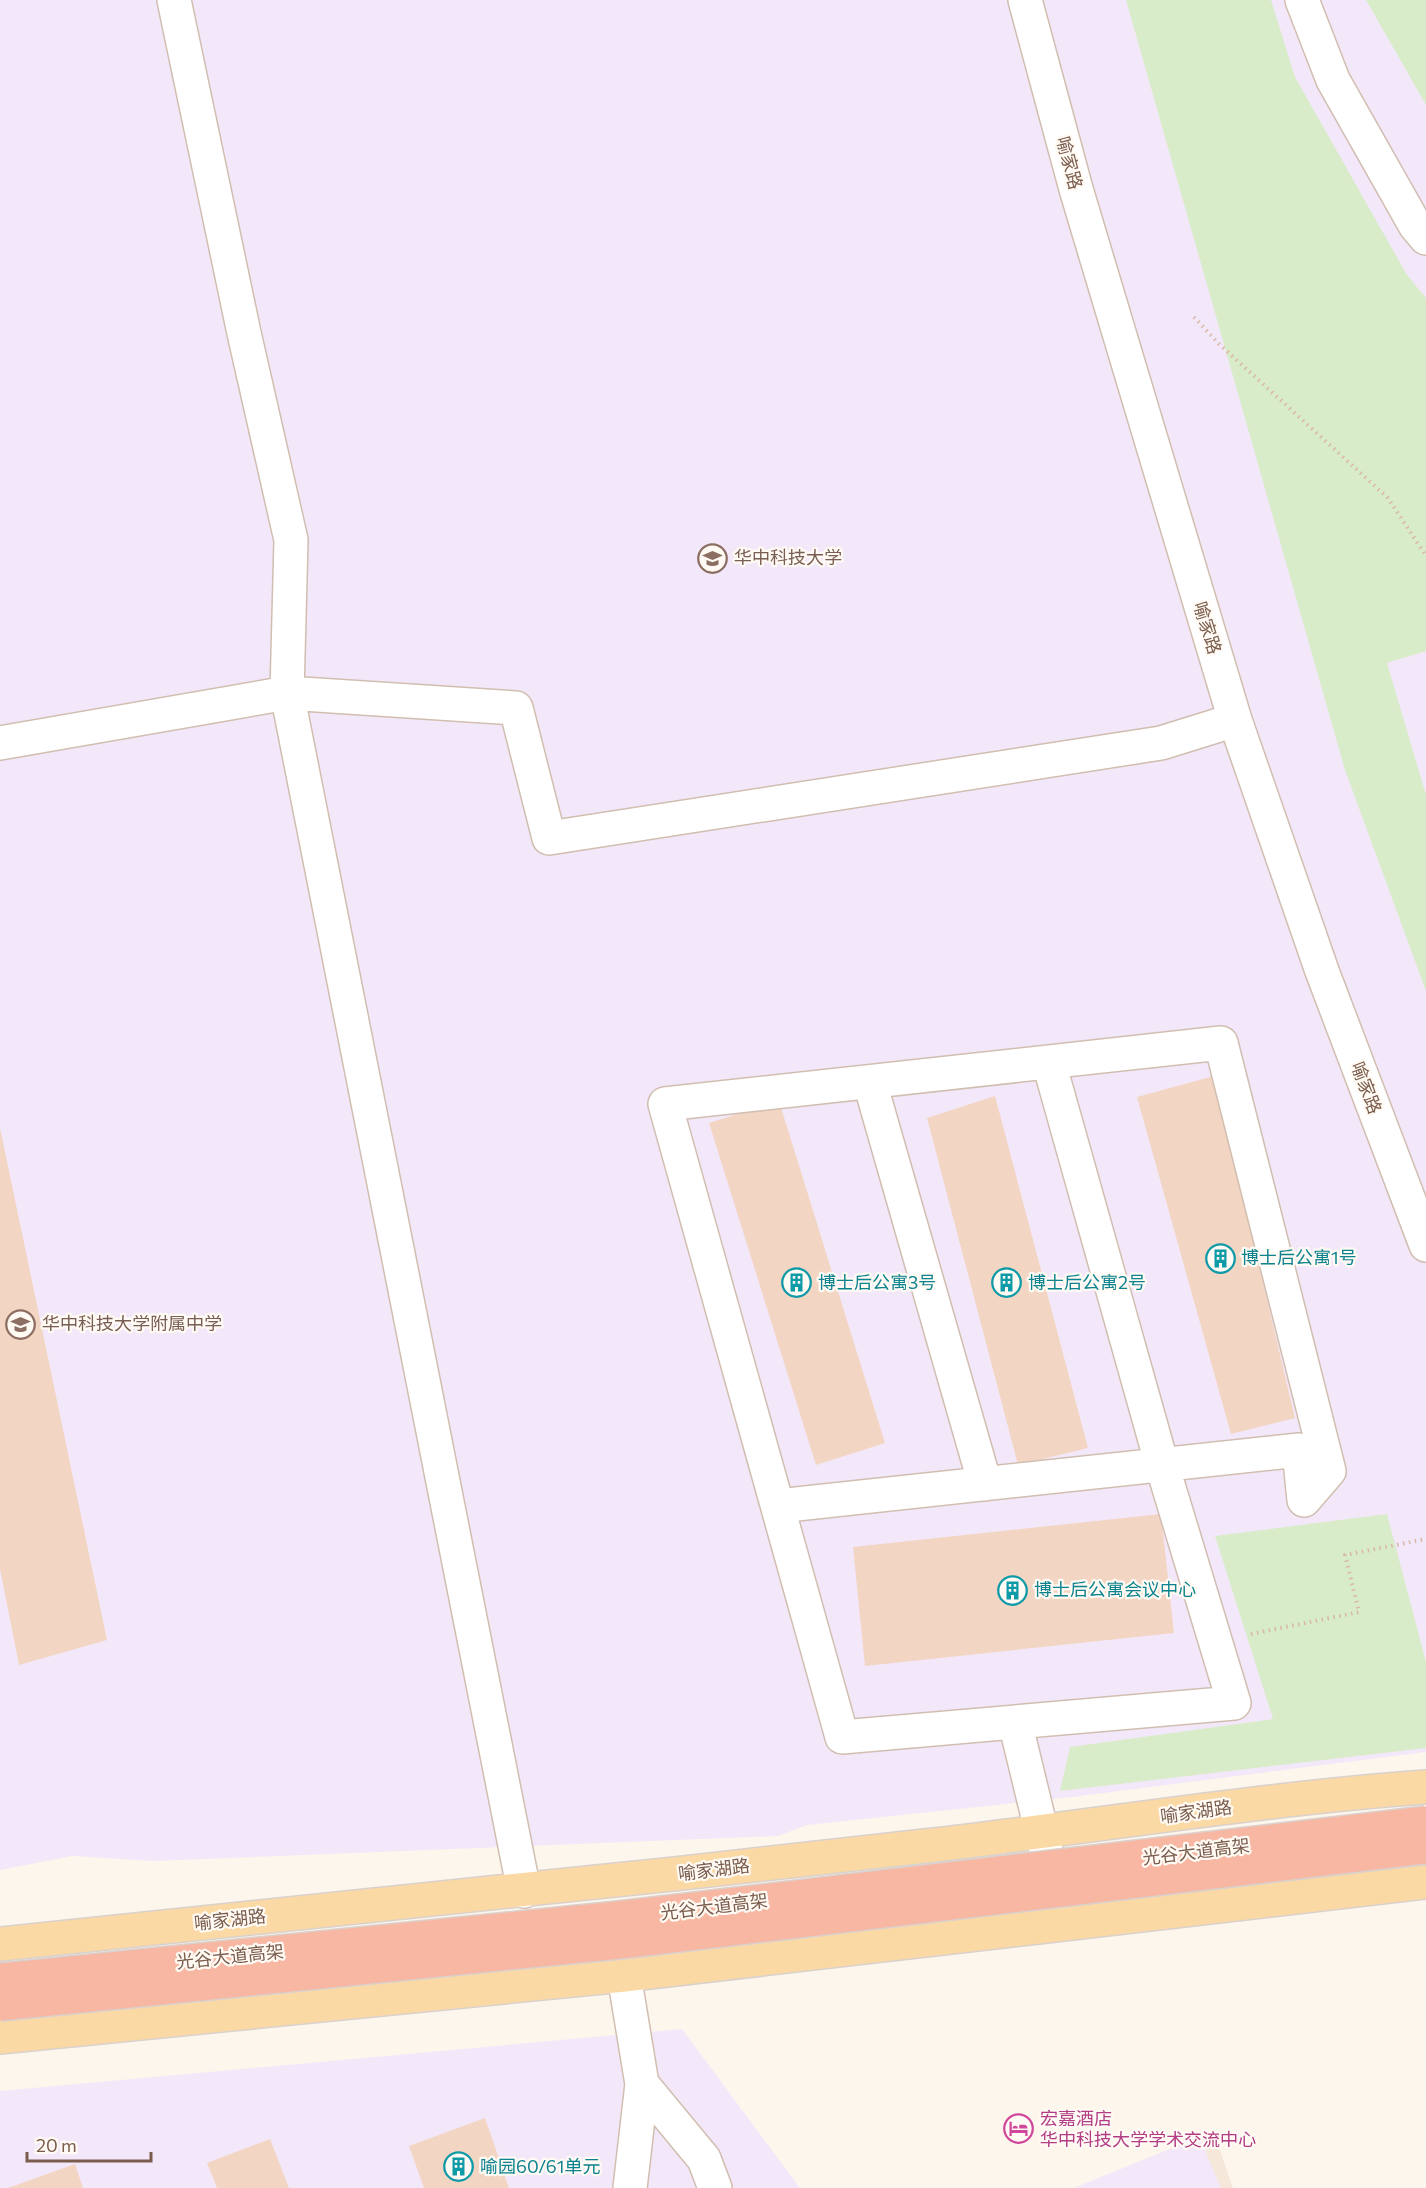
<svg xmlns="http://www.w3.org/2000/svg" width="1426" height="2188" font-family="Commissioner,'Noto Sans SC',sans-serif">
<rect width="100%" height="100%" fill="#fdf6ec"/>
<path fill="#f5e8da" d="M 1218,2145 L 1233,2188 L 1095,2188 Z"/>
<path fill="#f3e8fa" d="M 0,0 L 1426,0 L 1426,1752 L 1072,1797 L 807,1825 L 778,1836 L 153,1861 L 72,1856 L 0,1870 Z
M 682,2029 L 800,2188 L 0,2188 L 0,2091 Z
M 1199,2137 L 1221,2188 L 1074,2188 Z"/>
<path fill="#d8ecc9" d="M 1126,0 L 1271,0 L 1295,77 L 1407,275 L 1426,298 L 1426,651 L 1387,663 L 1426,795 L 1426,991 L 1345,770 Z
M 1366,0 L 1426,0 L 1426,105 Z
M 1387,1514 L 1426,1662 L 1426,1748 L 1060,1791 L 1070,1747 L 1273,1719 L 1215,1536 Z"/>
<path fill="#f3d5c3" d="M 1214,1076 L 1295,1418 L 1231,1434 L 1137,1097 Z
M 995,1096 L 1088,1448 L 1018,1465 L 927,1118 Z
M 779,1101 L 885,1443 L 816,1465 L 709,1123 Z
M 0,1128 L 107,1640 L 19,1665 L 0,1569 Z
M 1161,1514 L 1174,1633 L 865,1666 L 853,1547 Z
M 485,2118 L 509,2188 L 424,2188 L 409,2146 Z
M 270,2139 L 289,2188 L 217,2188 L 207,2163 Z
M 75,2164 L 83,2188 L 8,2188 Z"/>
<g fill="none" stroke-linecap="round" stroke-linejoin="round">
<defs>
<path id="minor" d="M 174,0 L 244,333 L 291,540 L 287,693 L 524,1891
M 1025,0 L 1076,189 L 1235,720 L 1322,971 L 1426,1245
M 1302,0 L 1333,80 L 1415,225 L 1426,238
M 0,743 L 287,693 L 516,708 L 549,838 L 1161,743 L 1235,720
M 870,1083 L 985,1484
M 778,1506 C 951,1487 1125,1469 1299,1450 L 1304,1500 L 1329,1471 L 1221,1043 L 665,1104 L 842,1737 L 1234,1703 L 1162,1465 L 1049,1063
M 1015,1722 L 1057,1895
M 624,1975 L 642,2084
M 630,2188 L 642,2084 L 704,2159 L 715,2188"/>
<path id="major" d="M 0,1944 C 309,1913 617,1881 925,1846 C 1092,1827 1258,1799 1426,1787
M 0,2037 L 624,1975 L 1426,1882"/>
</defs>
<use href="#minor" stroke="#d1beb0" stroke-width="36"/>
<use href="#major" stroke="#dad1cd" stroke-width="36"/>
<path stroke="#d9b8a5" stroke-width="4" stroke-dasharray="1.5 4.5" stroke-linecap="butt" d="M 1194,317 L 1219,344 L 1388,498 L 1426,556
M 1251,1634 L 1359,1612 L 1345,1555 L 1426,1539"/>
<use href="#minor" stroke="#fff" stroke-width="33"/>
<use href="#major" stroke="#fbd9a5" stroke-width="33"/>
<defs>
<path id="highway-bridge" d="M 0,1980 L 618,1918 L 1426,1823
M 0,2004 L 620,1942 L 1426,1847"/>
</defs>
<use href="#highway-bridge" stroke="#dad1cd" stroke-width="36" stroke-linecap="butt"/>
<use href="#highway-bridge" stroke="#f7b7a3" stroke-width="33"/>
</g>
<defs>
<symbol id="university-ring" viewBox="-11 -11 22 22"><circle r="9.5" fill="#fffaf3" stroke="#8d6e63" stroke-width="1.5"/><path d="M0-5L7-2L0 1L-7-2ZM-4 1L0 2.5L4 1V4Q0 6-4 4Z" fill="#8d6e63"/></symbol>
<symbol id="building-ring" viewBox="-11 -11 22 22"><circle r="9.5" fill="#fffaf3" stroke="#0f9aa8" stroke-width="1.5"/><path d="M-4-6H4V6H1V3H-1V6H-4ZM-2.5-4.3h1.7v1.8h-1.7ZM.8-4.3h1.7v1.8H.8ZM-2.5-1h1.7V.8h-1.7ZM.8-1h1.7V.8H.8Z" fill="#0f9aa8"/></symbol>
<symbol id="school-ring" viewBox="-11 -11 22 22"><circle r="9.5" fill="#fffaf3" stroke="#8d6e63" stroke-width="1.5"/><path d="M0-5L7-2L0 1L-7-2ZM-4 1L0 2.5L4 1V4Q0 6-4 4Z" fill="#8d6e63"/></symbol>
<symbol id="hotel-ring" viewBox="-11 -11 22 22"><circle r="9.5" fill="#fffaf3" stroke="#d1479c" stroke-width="1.5"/><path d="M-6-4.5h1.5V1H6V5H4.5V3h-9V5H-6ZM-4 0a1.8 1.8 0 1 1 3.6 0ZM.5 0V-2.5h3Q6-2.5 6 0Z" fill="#d1479c"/></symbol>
</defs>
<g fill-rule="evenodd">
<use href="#university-ring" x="696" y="542" width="33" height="33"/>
<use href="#building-ring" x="1204" y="1242" width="33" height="33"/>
<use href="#building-ring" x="780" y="1266" width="33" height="33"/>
<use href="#building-ring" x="990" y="1266" width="33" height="33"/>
<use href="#school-ring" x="4" y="1308" width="33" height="33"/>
<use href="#building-ring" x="996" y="1574" width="33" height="33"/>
<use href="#hotel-ring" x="1002" y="2112" width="33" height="33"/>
<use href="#building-ring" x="442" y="2150" width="33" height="33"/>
</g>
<g text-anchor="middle" stroke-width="4.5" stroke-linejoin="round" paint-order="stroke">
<g font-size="18" fill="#7a5c4d" stroke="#fffaf3">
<text transform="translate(1069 163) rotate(75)" y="6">喻家路</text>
<text transform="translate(1207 628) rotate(73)" y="6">喻家路</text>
<text transform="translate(1366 1088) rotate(69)" y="6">喻家路</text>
<text transform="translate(1196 1812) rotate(-8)" y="6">喻家湖路</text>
<text transform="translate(1196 1852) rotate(-7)" y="6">光谷大道高架</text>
<text transform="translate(714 1870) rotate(-7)" y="6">喻家湖路</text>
<text transform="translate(714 1907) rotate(-7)" y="6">光谷大道高架</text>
<text transform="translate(230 1920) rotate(-6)" y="6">喻家湖路</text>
<text transform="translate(230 1957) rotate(-6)" y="6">光谷大道高架</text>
</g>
<g font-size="18" fill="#785e54" stroke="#fffaf3" text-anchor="start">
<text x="734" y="564">华中科技大学</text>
<text x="42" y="1330">华中科技大学附属中学</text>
</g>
<g font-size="18" fill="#0d838f" stroke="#fffaf3" text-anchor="start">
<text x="1241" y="1264">博士后公寓1号</text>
<text x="818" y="1289">博士后公寓3号</text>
<text x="1028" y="1289">博士后公寓2号</text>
<text x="1034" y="1596">博士后公寓会议中心</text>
<text x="480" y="2173">喻园60/61单元</text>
</g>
<g font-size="18" fill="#b23c85" stroke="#fffaf3" text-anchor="start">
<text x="1040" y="2125">宏嘉酒店<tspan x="1040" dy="21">华中科技大学学术交流中心</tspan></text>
</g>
</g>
<path d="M27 2152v9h124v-9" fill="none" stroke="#7a5c4d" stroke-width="3"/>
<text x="36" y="2152" font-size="18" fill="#7a5c4d" stroke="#fffaf3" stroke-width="4.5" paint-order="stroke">20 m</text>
</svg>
